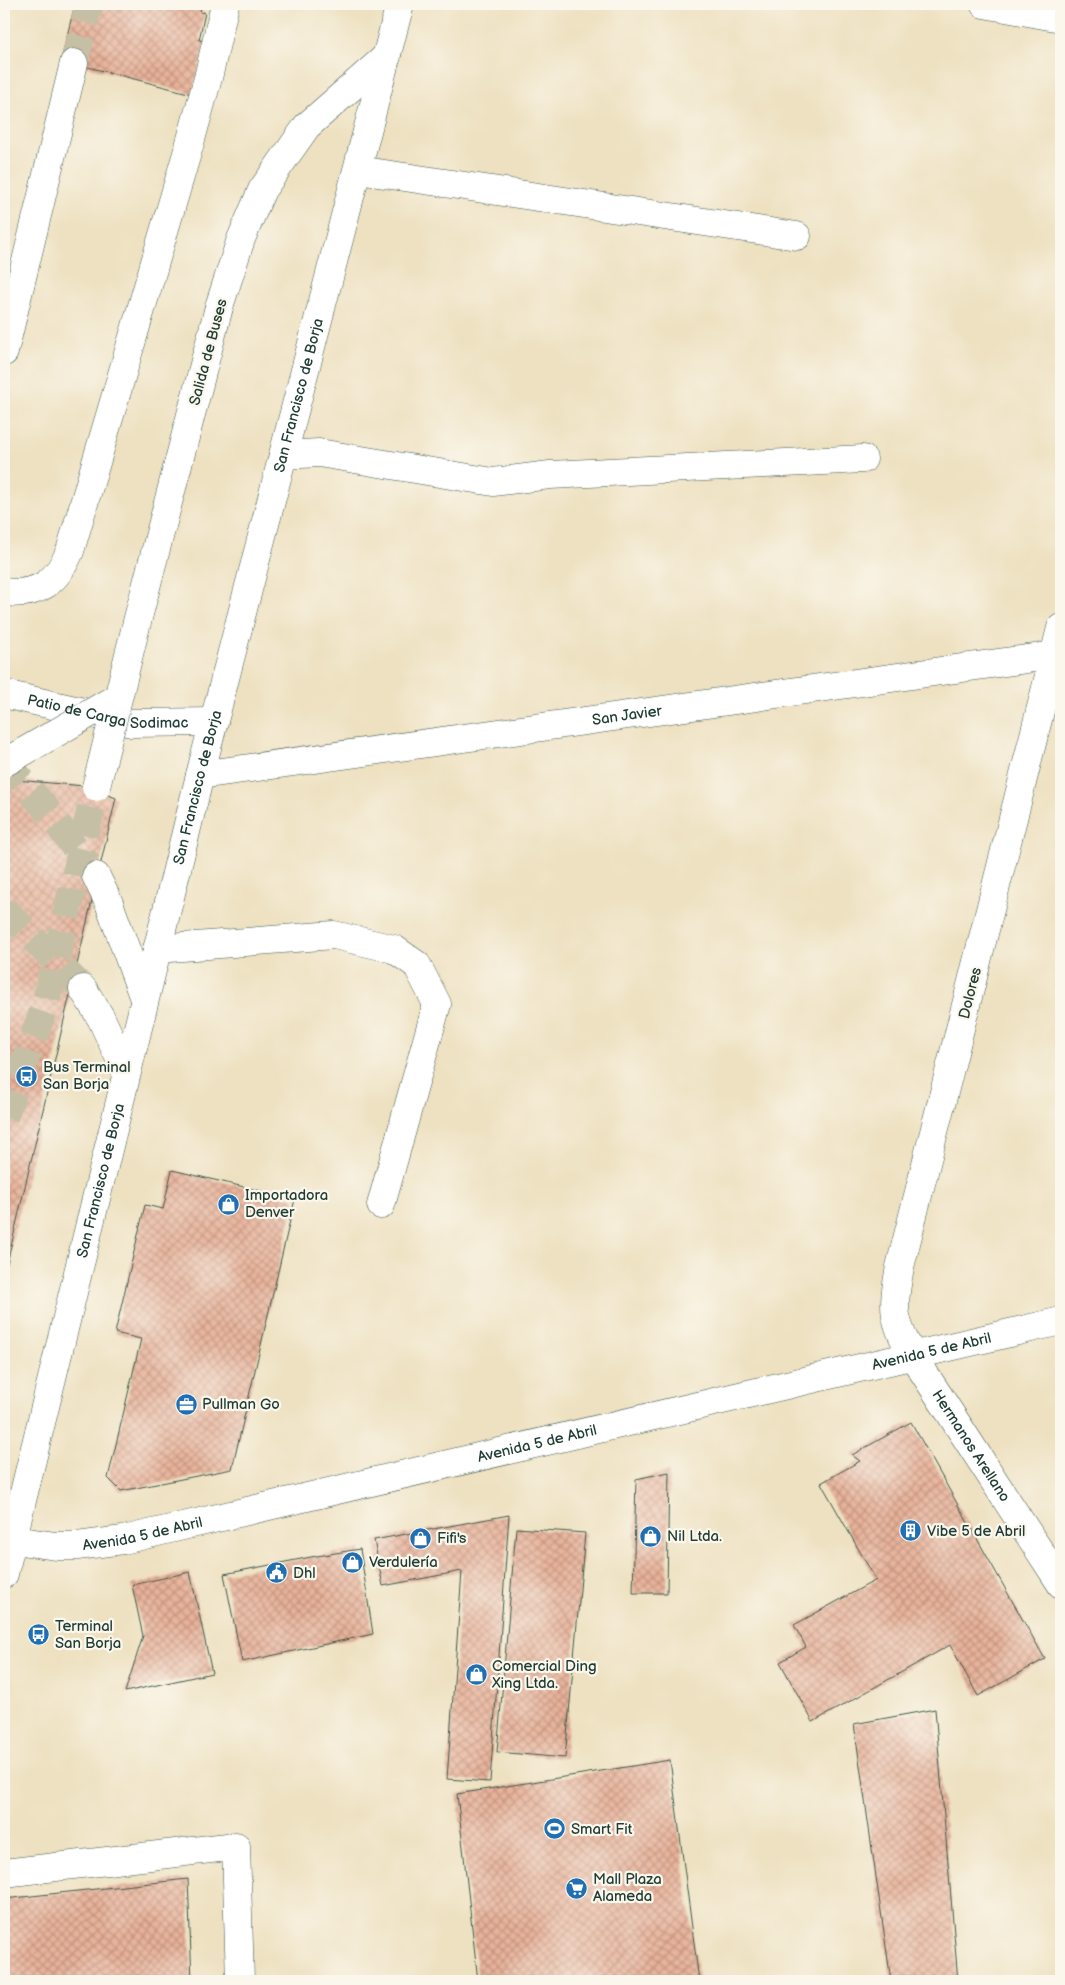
<svg xmlns="http://www.w3.org/2000/svg" width="1065" height="1985" font-family="'Balsamiq Sans',sans-serif">
<defs>
<pattern id="building-cross-hatch" width="8" height="8" patternUnits="userSpaceOnUse" patternTransform="scale(1.25)"><rect width="8" height="8" fill="#e9b29a"/><path d="M0 0l8 8M0 8l8-8" fill="none" stroke="#bc927e"/></pattern>
</defs>
<rect width="100%" height="100%" fill="#fbf7ec"/>
<filter id="ink" filterUnits="userSpaceOnUse"><feTurbulence type="fractalNoise" baseFrequency=".02" numOctaves="2"/><feDisplacementMap in="SourceGraphic" scale="10" xChannelSelector="R" yChannelSelector="G"/><feConvolveMatrix kernelMatrix="1 2 1 2 8 2 1 2 1" color-interpolation-filters="sRGB"/></filter>
<filter id="wash" filterUnits="userSpaceOnUse"><feTurbulence type="fractalNoise" baseFrequency=".0096" numOctaves="4" result="noise"/><feDisplacementMap in="SourceGraphic" scale="20" xChannelSelector="R" yChannelSelector="G"/><feGaussianBlur stdDeviation="1.12" result="paint"/><feColorMatrix in="noise" values="0 0 0 0 0 0 0 0 0 0 0 0 0 0 0 0 0 1.4 0 .05"/><feComposite in="paint" operator="in"/></filter>
<g filter="url(#wash)">
<rect width="100%" height="100%" fill="#eee1c1"/>
<g id="blocks">
<path fill="url(#building-cross-hatch)" d="M 75,4 L 202,4 L 200,12 L 205,13 L 199,40 L 206,41 L 192,94 L 61,60 Z
M 4,779 L 85,786 L 116,798 L 5,1272 Z
M 172,1170 L 295,1199 L 232,1469 L 121,1491 L 108,1478 L 141,1339 L 115,1333 L 145,1205 L 163,1209 Z
M 911,1422 L 1045,1659 L 978,1696 L 950,1645 L 813,1722 L 780,1662 L 806,1647 L 794,1625 L 876,1580 L 821,1483 L 860,1461 L 852,1455 Z
M 669,1472 L 667,1593 L 633,1593 L 636,1479 Z
M 509,1515 L 490,1782 L 447,1779 L 462,1571 L 383,1586 L 374,1540 Z
M 516,1528 L 585,1533 L 565,1758 L 497,1752 Z
M 360,1549 L 373,1634 L 242,1662 L 224,1574 L 311,1557 Z
M 190,1572 L 212,1673 L 125,1692 L 143,1636 L 132,1585 Z
M 935,1709 L 958,1981 L 891,1981 L 854,1724 Z
M 670,1760 L 699,1981 L 478,1981 L 457,1794 Z
M 188,1879 L 192,1981 L 4,1981 L 4,1899 Z"/>
</g>
</g>
<g filter="url(#ink)">
<use href="#blocks" fill-opacity="0" stroke="#3e5649" stroke-width="1"/>
<g fill="none" stroke-linecap="round" stroke-linejoin="round">
<path stroke="#c5c0a5" stroke-width="28" stroke-dasharray="28 14" stroke-linecap="butt" d="M 74,63 L 89,4
M 4,760 L 43,805 L 88,865
M 4,909 L 83,989
M 4,1117 L 45,1006 L 96,787"/>
<defs>
<g id="minor">
<path d="M 984,4 L 1061,18"/>
<path d="M 358,170 L 797,236"/>
<path d="M 219,307 L 241,239 L 262,190 L 307,126 L 387,56"/>
<path d="M 4,352 L 74,63"/>
<path d="M 283,455 L 319,453 L 493,482 L 550,475 L 863,459"/>
<path d="M 4,592 C 39,596 57,582 70,551 L 190,143 L 208,78 L 225,4"/>
<path id="s1" d="M 1061,628 L 900,1267 C 892,1308 892,1320 913,1356 L 1061,1584"/>
<path id="s2" d="M 4,694 L 132,723 L 214,722"/>
<path id="s3" d="M 200,775 L 1055,655"/>
<path d="M 96,876 L 109,903 L 144,999"/>
<path d="M 157,949 L 334,935 L 394,949 L 417,965 L 437,1004 L 381,1205"/>
<path d="M 83,989 L 101,1018 L 126,1072"/>
<path id="s4" d="M 13,1540 L 56,1546 L 77,1546 L 123,1540 L 1061,1321"/>
<path id="s5" d="M 4,1574 L 200,775 L 400,4"/>
<path d="M 4,1873 L 236,1846 L 240,1981"/>
</g>
</defs>
<use href="#minor" stroke="#3e5649" stroke-width="29"/>
<use href="#minor" stroke="#fff" stroke-width="28"/>
<defs>
<path id="minor-bridge" d="M 4,763 L 118,697
M 96,787 L 138,618 L 219,307"/>
</defs>
<use href="#minor-bridge" stroke="#3e5649" stroke-width="29" stroke-linecap="butt"/>
<use href="#minor-bridge" stroke="#fff" stroke-width="28"/>
</g>
</g>
<defs>
<symbol id="bus-disc" viewBox="-11 -11 22 22"><circle r="9.5" fill="#1f6fb2" stroke="#fbf7ec"/><path d="M-5-6H5V4H4V6H2V4H-2V6H-4V4H-5ZM-3.5-4V0h7V-4ZM-3.5 1.2v1.5H-2V1.2ZM2 1.2v1.5H3.5V1.2Z" fill="#fff"/></symbol>
<symbol id="shop-disc" viewBox="-11 -11 22 22"><circle r="9.5" fill="#1f6fb2" stroke="#fbf7ec"/><path d="M-5-2.5h2.3a2.7 3.5 0 0 1 5.4 0H5L5.5 6h-11ZM-1.5-2.5h3a1.5 2.3 0 0 0-3 0Z" fill="#fff"/></symbol>
<symbol id="office-disc" viewBox="-11 -11 22 22"><circle r="9.5" fill="#1f6fb2" stroke="#fbf7ec"/><path d="M-6-3h4V-5.5h4V-3h4V5H-6ZM-1-4.5V-3h2v-1.5ZM-6 0V1H6V0Z" fill="#fff"/></symbol>
<symbol id="building-disc" viewBox="-11 -11 22 22"><circle r="9.5" fill="#1f6fb2" stroke="#fbf7ec"/><path d="M-4-6H4V6H1V3H-1V6H-4ZM-2.5-4.3h1.7v1.8h-1.7ZM.8-4.3h1.7v1.8H.8ZM-2.5-1h1.7V.8h-1.7ZM.8-1h1.7V.8H.8Z" fill="#fff"/></symbol>
<symbol id="civic-disc" viewBox="-11 -11 22 22"><circle r="9.5" fill="#1f6fb2" stroke="#fbf7ec"/><path d="M-.6-6.5H3V-4.5H.6V-3L4-1V1h2V6H-6V1h2V-1L-.6-3ZM-1.2 2.5V6h2.4V2.5Z" fill="#fff"/></symbol>
<symbol id="stadium-disc" viewBox="-11 -11 22 22"><circle r="9.5" fill="#1f6fb2" stroke="#fbf7ec"/><path d="M0-5a6.5 5 0 1 0 0 10a6.5 5 0 1 0 0-10ZM-3.5-1.8h7v3.6h-7Z" fill="#fff"/></symbol>
<symbol id="supermarket-disc" viewBox="-11 -11 22 22"><circle r="9.5" fill="#1f6fb2" stroke="#fbf7ec"/><path d="M-6-5.5h2.5l.6 2H6L4.5 2H-2.5L-4.4-4H-6ZM-1.5 3.2a1.3 1.3 0 1 0 .1 0ZM3 3.2a1.3 1.3 0 1 0 .1 0Z" fill="#fff"/></symbol>
</defs>
<g fill-rule="evenodd">
<use href="#bus-disc" x="14" y="1064" width="25" height="25"/>
<use href="#shop-disc" x="216" y="1192" width="25" height="25"/>
<use href="#office-disc" x="174" y="1392" width="25" height="25"/>
<use href="#building-disc" x="898" y="1518" width="25" height="25"/>
<use href="#shop-disc" x="638" y="1524" width="25" height="25"/>
<use href="#shop-disc" x="408" y="1526" width="25" height="25"/>
<use href="#shop-disc" x="340" y="1550" width="25" height="25"/>
<use href="#civic-disc" x="264" y="1560" width="25" height="25"/>
<use href="#bus-disc" x="26" y="1622" width="25" height="25"/>
<use href="#shop-disc" x="464" y="1662" width="25" height="25"/>
<use href="#stadium-disc" x="542" y="1816" width="25" height="25"/>
<use href="#supermarket-disc" x="564" y="1876" width="25" height="25"/>
</g>
<g text-anchor="middle" stroke-width="4.5" stroke-linejoin="round" paint-order="stroke">
<g font-size="15" fill="#1f3d34" stroke="#fbf7ec">
<text transform="translate(208 352) rotate(-75)" y="5">Salida de Buses</text>
<text dy="5" stroke="none"><textPath href="#s5" startOffset="1215">San Francisco de Borja</textPath></text>
<text dy="5" stroke="none"><textPath href="#s2" startOffset="106">Patio de Carga Sodimac</textPath></text>
<text dy="5" stroke="none"><textPath href="#s3" startOffset="431">San Javier</textPath></text>
<text dy="5" stroke="none"><textPath href="#s5" startOffset="810">San Francisco de Borja</textPath></text>
<text transform="translate(970 993) rotate(-76)" y="5">Dolores</text>
<text dy="5" stroke="none"><textPath href="#s5" startOffset="405">San Francisco de Borja</textPath></text>
<text dy="5" stroke="none"><textPath href="#s4" startOffset="941">Avenida 5 de Abril</textPath></text>
<text dy="5" stroke="none"><textPath href="#s4" startOffset="536">Avenida 5 de Abril</textPath></text>
<text dy="5" stroke="none"><textPath href="#s1" startOffset="859">Hermanos Arellano</textPath></text>
<text dy="5" stroke="none"><textPath href="#s4" startOffset="131">Avenida 5 de Abril</textPath></text>
</g>
<g font-size="15" fill="#1f3d34" stroke="#fbf7ec" text-anchor="start">
<text x="43" y="1072">Bus Terminal<tspan x="43" dy="17">San Borja</tspan></text>
<text x="245" y="1200">Importadora<tspan x="245" dy="17">Denver</tspan></text>
<text x="202" y="1409">Pullman Go</text>
<text x="927" y="1536">Vibe 5 de Abril</text>
<text x="667" y="1541">Nil Ltda.</text>
<text x="437" y="1543">Fifi's</text>
<text x="369" y="1567">Verdulería</text>
<text x="293" y="1578">Dhl</text>
<text x="55" y="1631">Terminal<tspan x="55" dy="17">San Borja</tspan></text>
<text x="492" y="1671">Comercial Ding<tspan x="492" dy="17">Xing Ltda.</tspan></text>
<text x="571" y="1834">Smart Fit</text>
<text x="593" y="1884">Mall Plaza<tspan x="593" dy="17">Alameda</tspan></text>
</g>
</g>
<rect width="1065" height="1985" fill="none" stroke="#fbf7ec" stroke-width="20"/>
</svg>
